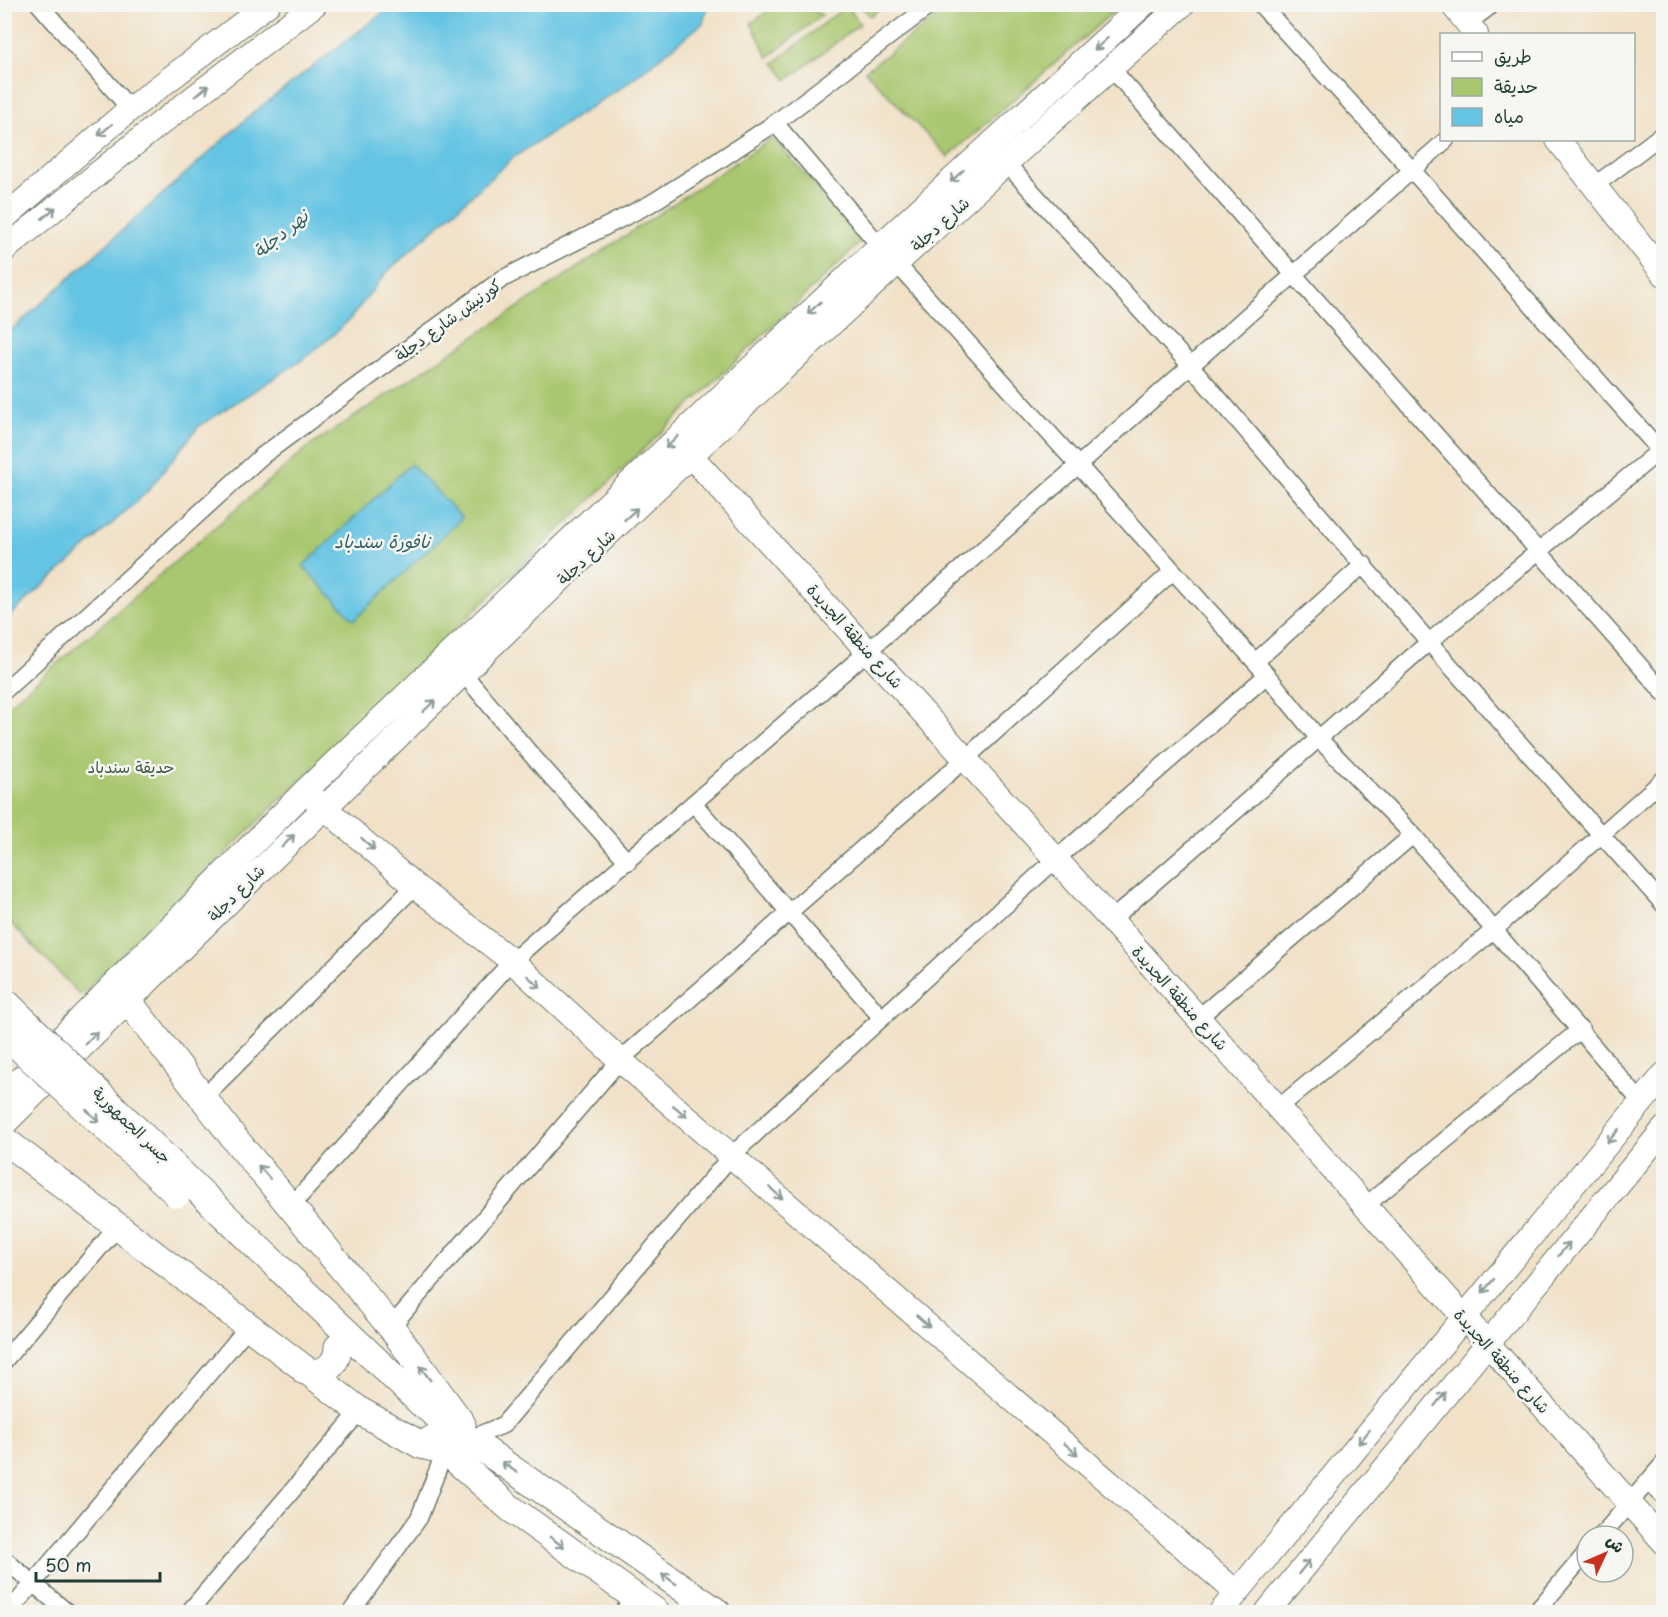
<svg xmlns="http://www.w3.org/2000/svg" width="1668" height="1617" font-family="'Playpen Sans','Playpen Sans Arabic',sans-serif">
<rect width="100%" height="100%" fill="#f6f6f2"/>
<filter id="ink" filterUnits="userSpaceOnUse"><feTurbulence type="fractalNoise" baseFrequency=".0167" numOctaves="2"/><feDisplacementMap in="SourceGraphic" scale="12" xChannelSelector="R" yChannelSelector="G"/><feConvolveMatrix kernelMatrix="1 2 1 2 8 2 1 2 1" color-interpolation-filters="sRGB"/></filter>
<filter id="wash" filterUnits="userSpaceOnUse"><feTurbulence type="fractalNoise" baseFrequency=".008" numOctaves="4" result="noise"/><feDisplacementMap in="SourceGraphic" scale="24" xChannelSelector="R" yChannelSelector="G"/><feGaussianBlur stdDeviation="1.35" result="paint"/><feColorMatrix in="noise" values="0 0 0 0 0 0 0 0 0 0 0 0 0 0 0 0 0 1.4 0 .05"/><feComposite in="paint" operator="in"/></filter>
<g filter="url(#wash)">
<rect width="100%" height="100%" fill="#f1e1c7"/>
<path fill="#a9c76f" stroke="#648252" stroke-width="1.5" d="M 776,5 L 801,5 L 822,15 L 768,57 L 751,23 Z
M 847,5 L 860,24 L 787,80 L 774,63 Z
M 860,5 L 885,5 L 870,16 Z
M 952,5 L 952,4 L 1121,5 L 948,157 L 865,71 Z
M 772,138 L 865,238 L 450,634 L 80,995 L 5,917 L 4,709 L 307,448 Z"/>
<path fill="#65c4e3" stroke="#42808c" stroke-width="1.5" d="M 393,5 L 708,5 L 703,23 L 625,85 L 514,157 L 386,273 L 350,319 L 332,336 L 304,359 L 199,426 L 147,492 L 5,620 L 5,336 L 255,111 Z
M 411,464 L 462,518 L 354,620 L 303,566 Z"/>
</g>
<g filter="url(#ink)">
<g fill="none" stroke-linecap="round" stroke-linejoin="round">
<defs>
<path id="street" d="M 39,4 L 130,109
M 1260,4 L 1412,170 L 1664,455
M 1467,24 L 1493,4
M 1111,68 L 1664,693
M 775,123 L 880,246
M 1007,164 L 1190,365 L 1429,642 L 1664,905
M 1594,186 L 1664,133
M 896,263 L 1267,675 L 1319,739 L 1413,835 L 1641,1102
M 1255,662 L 1364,564
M 463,673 L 528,751 L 628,862
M 4,691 L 262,456 L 502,279 L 650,204 L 715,163 L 775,123 L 932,4
M 694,804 L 881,1017
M 1111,920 L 1429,642 L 1664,447
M 1198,1018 L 1413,835
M 203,1098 L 415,886
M 1278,1108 L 1494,930 L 1664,779
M 292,1205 L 512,961 L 868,651 L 1446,140
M 1365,1206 L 1581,1029
M 391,1327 L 620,1060 L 965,759 L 1172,572
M 4,1361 L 118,1226
M 469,1439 L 503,1425 L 732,1155 L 1056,859 L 1267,675
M 1647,1482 L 1664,1496
M 1601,1536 L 1664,1463
M 4,1559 L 67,1612
M 9,1612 L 248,1327
M 189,1612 L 360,1411
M 351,1612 L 419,1518 L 445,1451
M 623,1612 L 634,1597
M 1536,1612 L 1587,1552"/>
<path id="secondary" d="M 1452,4 L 1476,34
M 1558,140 L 1664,274
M 4,218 L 130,109 L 268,4
M 4,250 L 148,133 L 315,4
M 692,457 L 1111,920 L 1664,1542
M 311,796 L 415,886 L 512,961 L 620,1060 L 1237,1593
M 4,1096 L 305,791 L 880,246 L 1144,4
M 4,1124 C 388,742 777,364 1183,4
M 1221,1612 L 1664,1075
M 1267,1612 L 1664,1129"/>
<path id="primary" d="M 128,1001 L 234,1138 L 391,1327 L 462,1424
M 4,1140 L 360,1411 L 421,1445 L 445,1451
M 260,1250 L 422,1404 L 456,1430 L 717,1612
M 305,1371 C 323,1376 337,1366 338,1347
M 432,1439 L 510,1508 L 656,1612"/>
</defs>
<use href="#street" stroke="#687667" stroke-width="19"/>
<use href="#secondary" stroke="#687667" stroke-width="26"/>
<use href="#primary" stroke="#687667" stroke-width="29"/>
<use href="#street" stroke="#fff" stroke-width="16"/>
<use href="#secondary" stroke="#fff" stroke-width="24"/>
<use href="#primary" stroke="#fff" stroke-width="27"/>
<defs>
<path id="primary-bridge" d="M 4,1001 L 260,1250
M 4,1033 L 177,1194"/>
</defs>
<use href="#primary-bridge" stroke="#687667" stroke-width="29" stroke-linecap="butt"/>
<use href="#primary-bridge" stroke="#fff" stroke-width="27"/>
</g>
<defs><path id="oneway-shaft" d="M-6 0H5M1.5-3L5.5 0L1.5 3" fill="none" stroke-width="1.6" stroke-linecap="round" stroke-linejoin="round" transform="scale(1.5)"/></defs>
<g stroke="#8f9e9a">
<use href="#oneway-shaft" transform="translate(1101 44) rotate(138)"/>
<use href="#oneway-shaft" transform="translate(202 91) rotate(-37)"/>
<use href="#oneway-shaft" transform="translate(105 130) rotate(140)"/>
<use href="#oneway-shaft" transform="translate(957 176) rotate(138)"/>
<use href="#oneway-shaft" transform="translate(49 213) rotate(-40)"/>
<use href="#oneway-shaft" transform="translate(814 308) rotate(137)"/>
<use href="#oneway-shaft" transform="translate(672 442) rotate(136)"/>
<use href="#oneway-shaft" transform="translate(631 514) rotate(-43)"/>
<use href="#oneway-shaft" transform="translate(429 706) rotate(-44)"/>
<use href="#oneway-shaft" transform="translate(288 841) rotate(-45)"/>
<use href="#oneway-shaft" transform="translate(368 844) rotate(42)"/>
<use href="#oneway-shaft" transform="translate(534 982) rotate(43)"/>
<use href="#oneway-shaft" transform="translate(91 1038) rotate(-45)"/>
<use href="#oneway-shaft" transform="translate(680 1111) rotate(40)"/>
<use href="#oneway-shaft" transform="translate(93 1116) rotate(43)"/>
<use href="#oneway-shaft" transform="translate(1613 1136) rotate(130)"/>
<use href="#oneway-shaft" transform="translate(264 1172) rotate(-131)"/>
<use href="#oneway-shaft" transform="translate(776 1193) rotate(41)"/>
<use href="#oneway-shaft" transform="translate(1564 1249) rotate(-50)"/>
<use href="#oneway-shaft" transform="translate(1488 1286) rotate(130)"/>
<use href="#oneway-shaft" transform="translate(923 1321) rotate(41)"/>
<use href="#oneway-shaft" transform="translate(425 1373) rotate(-126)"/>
<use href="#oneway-shaft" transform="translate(1440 1399) rotate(-51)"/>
<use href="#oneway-shaft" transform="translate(1364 1437) rotate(129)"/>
<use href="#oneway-shaft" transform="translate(1071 1449) rotate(41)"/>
<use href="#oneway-shaft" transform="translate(509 1467) rotate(-145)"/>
<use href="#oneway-shaft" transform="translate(557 1542) rotate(36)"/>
<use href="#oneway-shaft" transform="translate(1304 1567) rotate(-51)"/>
<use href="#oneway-shaft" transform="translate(669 1579) rotate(-145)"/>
</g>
</g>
<g text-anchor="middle" stroke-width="5" stroke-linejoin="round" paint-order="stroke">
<g font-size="16" fill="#1f3d34" stroke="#f6f6f2">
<text transform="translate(940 224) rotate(-42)" y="6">شارع دجلة</text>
<text transform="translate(448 320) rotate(-36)" y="6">كورنيش شارع دجلة</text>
<text transform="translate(586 557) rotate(-43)" y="6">شارع دجلة</text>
<text transform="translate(855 636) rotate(48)" y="6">شارع منطقة الجديدة</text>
<text transform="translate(236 893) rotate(-45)" y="6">شارع دجلة</text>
<text transform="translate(1180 998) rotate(48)" y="6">شارع منطقة الجديدة</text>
<text transform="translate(132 1125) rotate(44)" y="6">جسر الجمهورية</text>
<text transform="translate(1502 1361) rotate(48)" y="6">شارع منطقة الجديدة</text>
</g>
<g font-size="16" fill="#3b5940" stroke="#f6f6f2">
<text x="131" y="773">حديقة سندباد</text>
</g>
<g font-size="18" font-style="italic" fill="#305f60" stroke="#f6f6f2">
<text transform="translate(281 234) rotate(-39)" y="6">نهر دجلة</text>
<text x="382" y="548">نافورة سندباد</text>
</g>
</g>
<rect width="1668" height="1617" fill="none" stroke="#f6f6f2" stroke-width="24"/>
<rect x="1440" y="33" width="195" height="108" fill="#f6f6f2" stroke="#a0aca6" stroke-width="1.5"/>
<rect x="1452" y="52" width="30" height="9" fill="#ffffff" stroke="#a0aca6" stroke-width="1.5"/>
<text x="1494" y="63" font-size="18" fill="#1f3d34">طريق</text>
<rect x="1452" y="78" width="30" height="18" fill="#a9c76f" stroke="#a0aca6" stroke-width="1.5"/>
<text x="1494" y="93" font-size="18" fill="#1f3d34">حديقة</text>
<rect x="1452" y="108" width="30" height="18" fill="#65c4e3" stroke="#a0aca6" stroke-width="1.5"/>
<text x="1494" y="123" font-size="18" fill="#1f3d34">مياه</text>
<g transform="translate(1605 1554) rotate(46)"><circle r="28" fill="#f6f6f2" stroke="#a0aca6" stroke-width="1.5"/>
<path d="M0-4.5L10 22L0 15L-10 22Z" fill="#c8321e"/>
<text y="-9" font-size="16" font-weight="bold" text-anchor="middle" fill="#1f3d34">ش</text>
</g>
<path d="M36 1572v9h124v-9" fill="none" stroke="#1f3d34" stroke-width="3"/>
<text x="45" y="1572" font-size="18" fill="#1f3d34" stroke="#f6f6f2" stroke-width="4.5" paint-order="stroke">50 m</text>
</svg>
